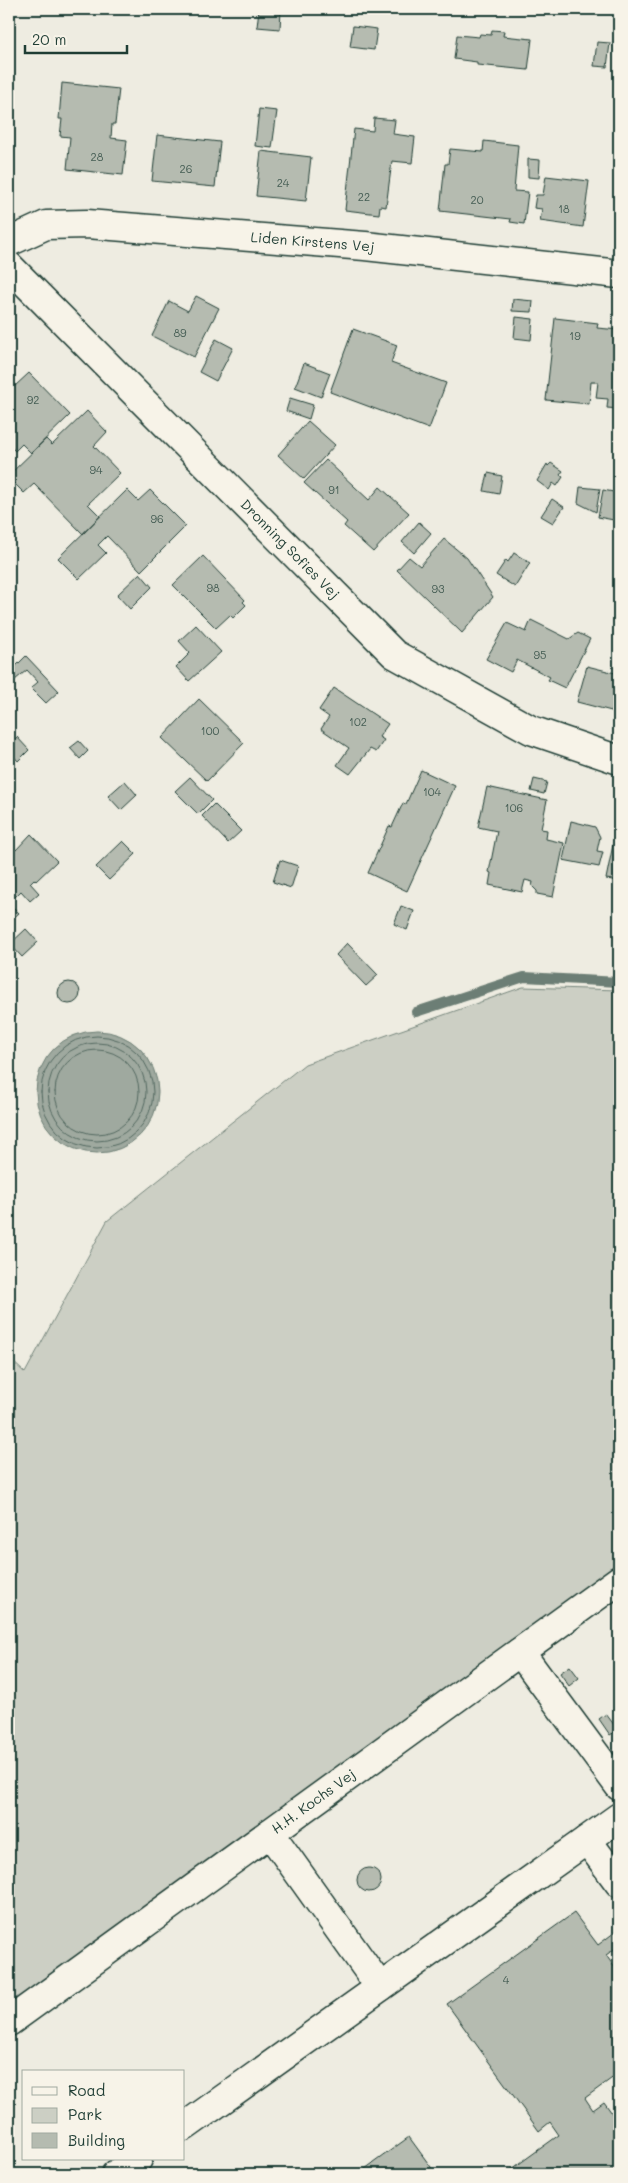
<svg xmlns="http://www.w3.org/2000/svg" width="628" height="2183" font-family="Mali,sans-serif">
<rect width="100%" height="100%" fill="#eeece1"/>
<filter id="ink" filterUnits="userSpaceOnUse"><feTurbulence type="fractalNoise" baseFrequency=".02" numOctaves="2"/><feDisplacementMap in="SourceGraphic" scale="10" xChannelSelector="R" yChannelSelector="G"/><feConvolveMatrix kernelMatrix="1 2 1 2 8 2 1 2 1" color-interpolation-filters="sRGB"/></filter>
<g filter="url(#ink)">
<path fill="#cccfc4" stroke="#76867c" d="M 523,987 L 619,990 L 619,1571 L 9,2004 L 9,1358 L 25,1373 L 107,1221 L 305,1064 Z"/>
<path fill="#9fa99f" stroke="#6c7e74" d="M36 1092a61 61 0 1 1 122 0a61 61 0 1 1-122 0Z"/>
<g fill="none" stroke-linecap="round" stroke-linejoin="round">
<path stroke="#52685f" stroke-width="1" d="M41 1092a56 56 0 1 1 112 0a56 56 0 1 1-112 0Z
M48 1092a49 49 0 1 1 98 0a49 49 0 1 1-98 0Z
M55 1092a42 42 0 1 1 84 0a42 42 0 1 1-84 0Z"/>
<path stroke="#6c7e74" stroke-width="10" d="M 416,1012 L 524,977 L 619,982"/>
</g>
<path fill="#b5bbb0" stroke="#1f3d34" d="M 259,9 L 281,10 L 280,29 L 257,27 Z
M 353,26 L 377,29 L 374,50 L 350,47 Z
M 492,30 L 504,31 L 503,36 L 532,39 L 528,70 L 477,65 L 477,62 L 454,59 L 457,35 L 479,37 L 480,34 L 491,35 Z
M 597,42 L 610,43 L 607,67 L 594,66 Z
M 62,83 L 119,89 L 115,124 L 112,124 L 111,138 L 127,140 L 123,175 L 67,169 L 70,137 L 60,136 L 62,119 L 59,119 Z
M 259,109 L 277,111 L 272,148 L 255,146 Z
M 374,118 L 395,120 L 393,134 L 415,137 L 412,163 L 392,161 L 386,207 L 380,206 L 379,214 L 345,210 L 354,129 L 373,131 Z
M 157,135 L 220,142 L 215,187 L 152,181 Z
M 484,141 L 518,145 L 514,191 L 528,192 L 524,224 L 510,222 L 511,219 L 440,211 L 445,164 L 448,164 L 450,149 L 483,152 Z
M 261,151 L 311,157 L 306,201 L 256,196 Z
M 528,159 L 540,160 L 539,178 L 528,177 Z
M 546,176 L 589,181 L 583,227 L 540,221 L 542,209 L 534,208 L 536,195 L 543,195 Z
M 196,296 L 219,308 L 194,357 L 152,336 L 169,301 L 188,311 Z
M 513,299 L 533,301 L 532,312 L 512,311 Z
M 516,317 L 533,319 L 531,340 L 514,338 Z
M 555,318 L 598,323 L 597,328 L 619,330 L 619,409 L 607,408 L 608,399 L 596,398 L 598,382 L 591,382 L 589,404 L 546,400 Z
M 353,329 L 397,345 L 391,363 L 446,383 L 429,429 L 330,392 Z
M 216,339 L 233,348 L 216,381 L 199,372 Z
M 304,363 L 330,373 L 321,397 L 295,387 Z
M 29,373 L 70,415 L 31,453 L 22,444 L 15,451 L 9,445 L 9,380 L 15,386 Z
M 290,398 L 313,405 L 309,419 L 286,411 Z
M 87,411 L 107,432 L 94,446 L 120,473 L 88,504 L 100,516 L 83,534 L 34,484 L 24,493 L 9,478 L 9,475 L 46,439 L 52,445 Z
M 308,421 L 335,445 L 304,479 L 278,455 Z
M 326,460 L 369,500 L 380,487 L 409,513 L 373,552 L 344,526 L 347,522 L 304,483 Z
M 551,463 L 563,471 L 560,475 L 563,477 L 557,486 L 553,483 L 549,490 L 537,481 L 547,464 L 548,466 Z
M 488,473 L 502,476 L 499,494 L 484,491 Z
M 580,487 L 600,489 L 596,512 L 578,503 Z
M 127,490 L 138,501 L 150,490 L 186,526 L 141,571 L 107,536 L 98,545 L 106,553 L 79,579 L 58,558 Z
M 603,490 L 619,493 L 619,521 L 598,517 Z
M 552,499 L 564,507 L 553,523 L 541,516 Z
M 419,522 L 431,533 L 414,553 L 402,542 Z
M 444,539 L 467,558 L 493,597 L 462,633 L 397,570 L 409,557 L 420,566 Z
M 514,553 L 530,563 L 515,587 L 496,575 L 506,560 L 508,562 Z
M 203,556 L 245,600 L 243,602 L 246,605 L 233,618 L 230,615 L 216,628 L 173,585 Z
M 140,573 L 152,587 L 130,609 L 117,595 Z
M 531,620 L 569,639 L 578,633 L 590,639 L 565,688 L 548,680 L 550,677 L 517,660 L 511,672 L 486,659 L 507,623 L 526,632 Z
M 196,625 L 221,652 L 189,681 L 176,667 L 190,653 L 179,641 Z
M 26,656 L 59,691 L 46,703 L 31,688 L 38,682 L 27,670 L 9,685 L 9,673 Z
M 619,659 L 619,713 L 577,702 L 587,666 L 615,673 Z
M 334,688 L 388,724 L 379,737 L 384,740 L 376,752 L 370,749 L 350,774 L 337,765 L 349,748 L 321,729 L 329,717 L 319,710 Z
M 199,699 L 244,743 L 207,781 L 162,738 Z
M 17,737 L 29,750 L 18,761 L 9,751 L 9,744 Z
M 79,741 L 88,751 L 80,759 L 70,748 Z
M 421,770 L 455,786 L 407,891 L 368,873 L 389,826 L 392,827 L 403,803 L 406,804 Z
M 190,777 L 212,800 L 198,814 L 175,791 Z
M 534,779 L 547,782 L 544,794 L 531,791 Z
M 125,781 L 137,795 L 121,810 L 108,796 Z
M 487,787 L 547,800 L 541,829 L 547,830 L 546,839 L 564,843 L 553,897 L 537,894 L 537,891 L 532,886 L 533,882 L 525,880 L 522,892 L 489,885 L 491,873 L 489,872 L 497,831 L 478,827 Z
M 214,804 L 241,831 L 228,843 L 202,816 Z
M 571,821 L 595,827 L 600,837 L 597,851 L 603,852 L 599,867 L 563,860 Z
M 617,825 L 619,826 L 619,881 L 606,879 Z
M 31,834 L 57,861 L 36,881 L 34,879 L 30,883 L 39,893 L 30,901 L 21,891 L 9,903 L 19,913 L 9,922 L 9,842 L 16,850 Z
M 123,841 L 136,854 L 109,880 L 96,867 Z
M 280,860 L 298,866 L 291,888 L 273,882 Z
M 401,906 L 414,911 L 407,930 L 394,924 Z
M 26,929 L 38,942 L 22,957 L 10,944 Z
M 347,943 L 378,975 L 366,986 L 336,955 Z
M58 993a11 11 0 1 1 22 0a11 11 0 1 1-22 0Z
M 570,1666 L 579,1678 L 569,1686 L 560,1673 Z
M 606,1714 L 618,1730 L 610,1735 L 599,1719 Z
M357 1880a12 12 0 1 1 24 0a12 12 0 1 1-24 0Z
M 574,1913 L 598,1945 L 619,1929 L 619,1946 L 606,1955 L 619,1974 L 619,2073 L 585,2098 L 593,2110 L 604,2102 L 619,2123 L 619,2174 L 505,2174 L 559,2135 L 550,2122 L 539,2131 L 447,2004 Z
M 409,2137 L 436,2174 L 358,2174 Z"/>
<g fill="none" stroke-linecap="round" stroke-linejoin="round">
<defs>
<g id="minor">
<path id="s1" d="M 9,242 L 46,225 L 87,224 L 365,246 L 619,274"/>
<path id="s2" d="M 9,266 L 394,654 L 531,730 L 619,760"/>
<path d="M 520,1652 L 619,1786"/>
<path d="M 270,1833 L 380,1987"/>
<path d="M 587,1840 L 619,1883"/>
<path id="s3" d="M 9,2022 L 619,1580"/>
<path d="M 184,2127 L 619,1817"/>
<path d="M 116,2174 L 138,2159"/>
</g>
</defs>
<use href="#minor" stroke="#1f3d34" stroke-width="31"/>
<use href="#minor" stroke="#f7f3e8" stroke-width="28"/>
</g>
</g>
<g text-anchor="middle" stroke-width="5" stroke-linejoin="round" paint-order="stroke">
<g font-size="11" fill="#445c53">
<text x="97" y="161">28</text>
<text x="186" y="173">26</text>
<text x="283" y="187">24</text>
<text x="364" y="201">22</text>
<text x="477" y="204">20</text>
<text x="564" y="213">18</text>
<text x="180" y="337">89</text>
<text x="575" y="340">19</text>
<text x="33" y="404">92</text>
<text x="96" y="474">94</text>
<text x="334" y="494">91</text>
<text x="157" y="523">96</text>
<text x="213" y="592">98</text>
<text x="438" y="593">93</text>
<text x="540" y="659">95</text>
<text x="358" y="726">102</text>
<text x="210" y="735">100</text>
<text x="432" y="796">104</text>
<text x="514" y="812">106</text>
<text x="506" y="1984">4</text>
</g>
<g font-size="14" fill="#1f3d34" stroke="#f7f3e8">
<text dy="5" stroke="none"><textPath href="#s1" startOffset="308">Liden Kirstens Vej</textPath></text>
<text dy="5" stroke="none"><textPath href="#s2" startOffset="399">Dronning Sofies Vej</textPath></text>
<text dy="5" stroke="none"><textPath href="#s3" startOffset="376">H.H. Kochs Vej</textPath></text>
</g>
</g>
<rect width="628" height="2183" fill="none" stroke="#f7f3e8" stroke-width="30"/>
<rect x="15" y="15" width="598" height="2153" fill="none" stroke="#1f3d34" stroke-width="2" filter="url(#ink)"/>
<rect x="22" y="2070" width="162" height="90" fill="#f7f3e8" stroke="#a1aaa0"/>
<rect x="32" y="2087" width="25" height="8" fill="#f7f3e8" stroke="#a1aaa0"/>
<text x="68" y="2096" font-size="15" fill="#1f3d34">Road</text>
<rect x="32" y="2108" width="25" height="15" fill="#cccfc4" stroke="#a1aaa0"/>
<text x="68" y="2120" font-size="15" fill="#1f3d34">Park</text>
<rect x="32" y="2133" width="25" height="15" fill="#b5bbb0" stroke="#a1aaa0"/>
<text x="68" y="2146" font-size="15" fill="#1f3d34">Building</text>
<path d="M25 45v8h102v-8" fill="none" stroke="#1f3d34" stroke-width="2.5"/>
<text x="32" y="45" font-size="15" fill="#1f3d34" stroke="#f7f3e8" stroke-width="4" paint-order="stroke">20 m</text>
</svg>
